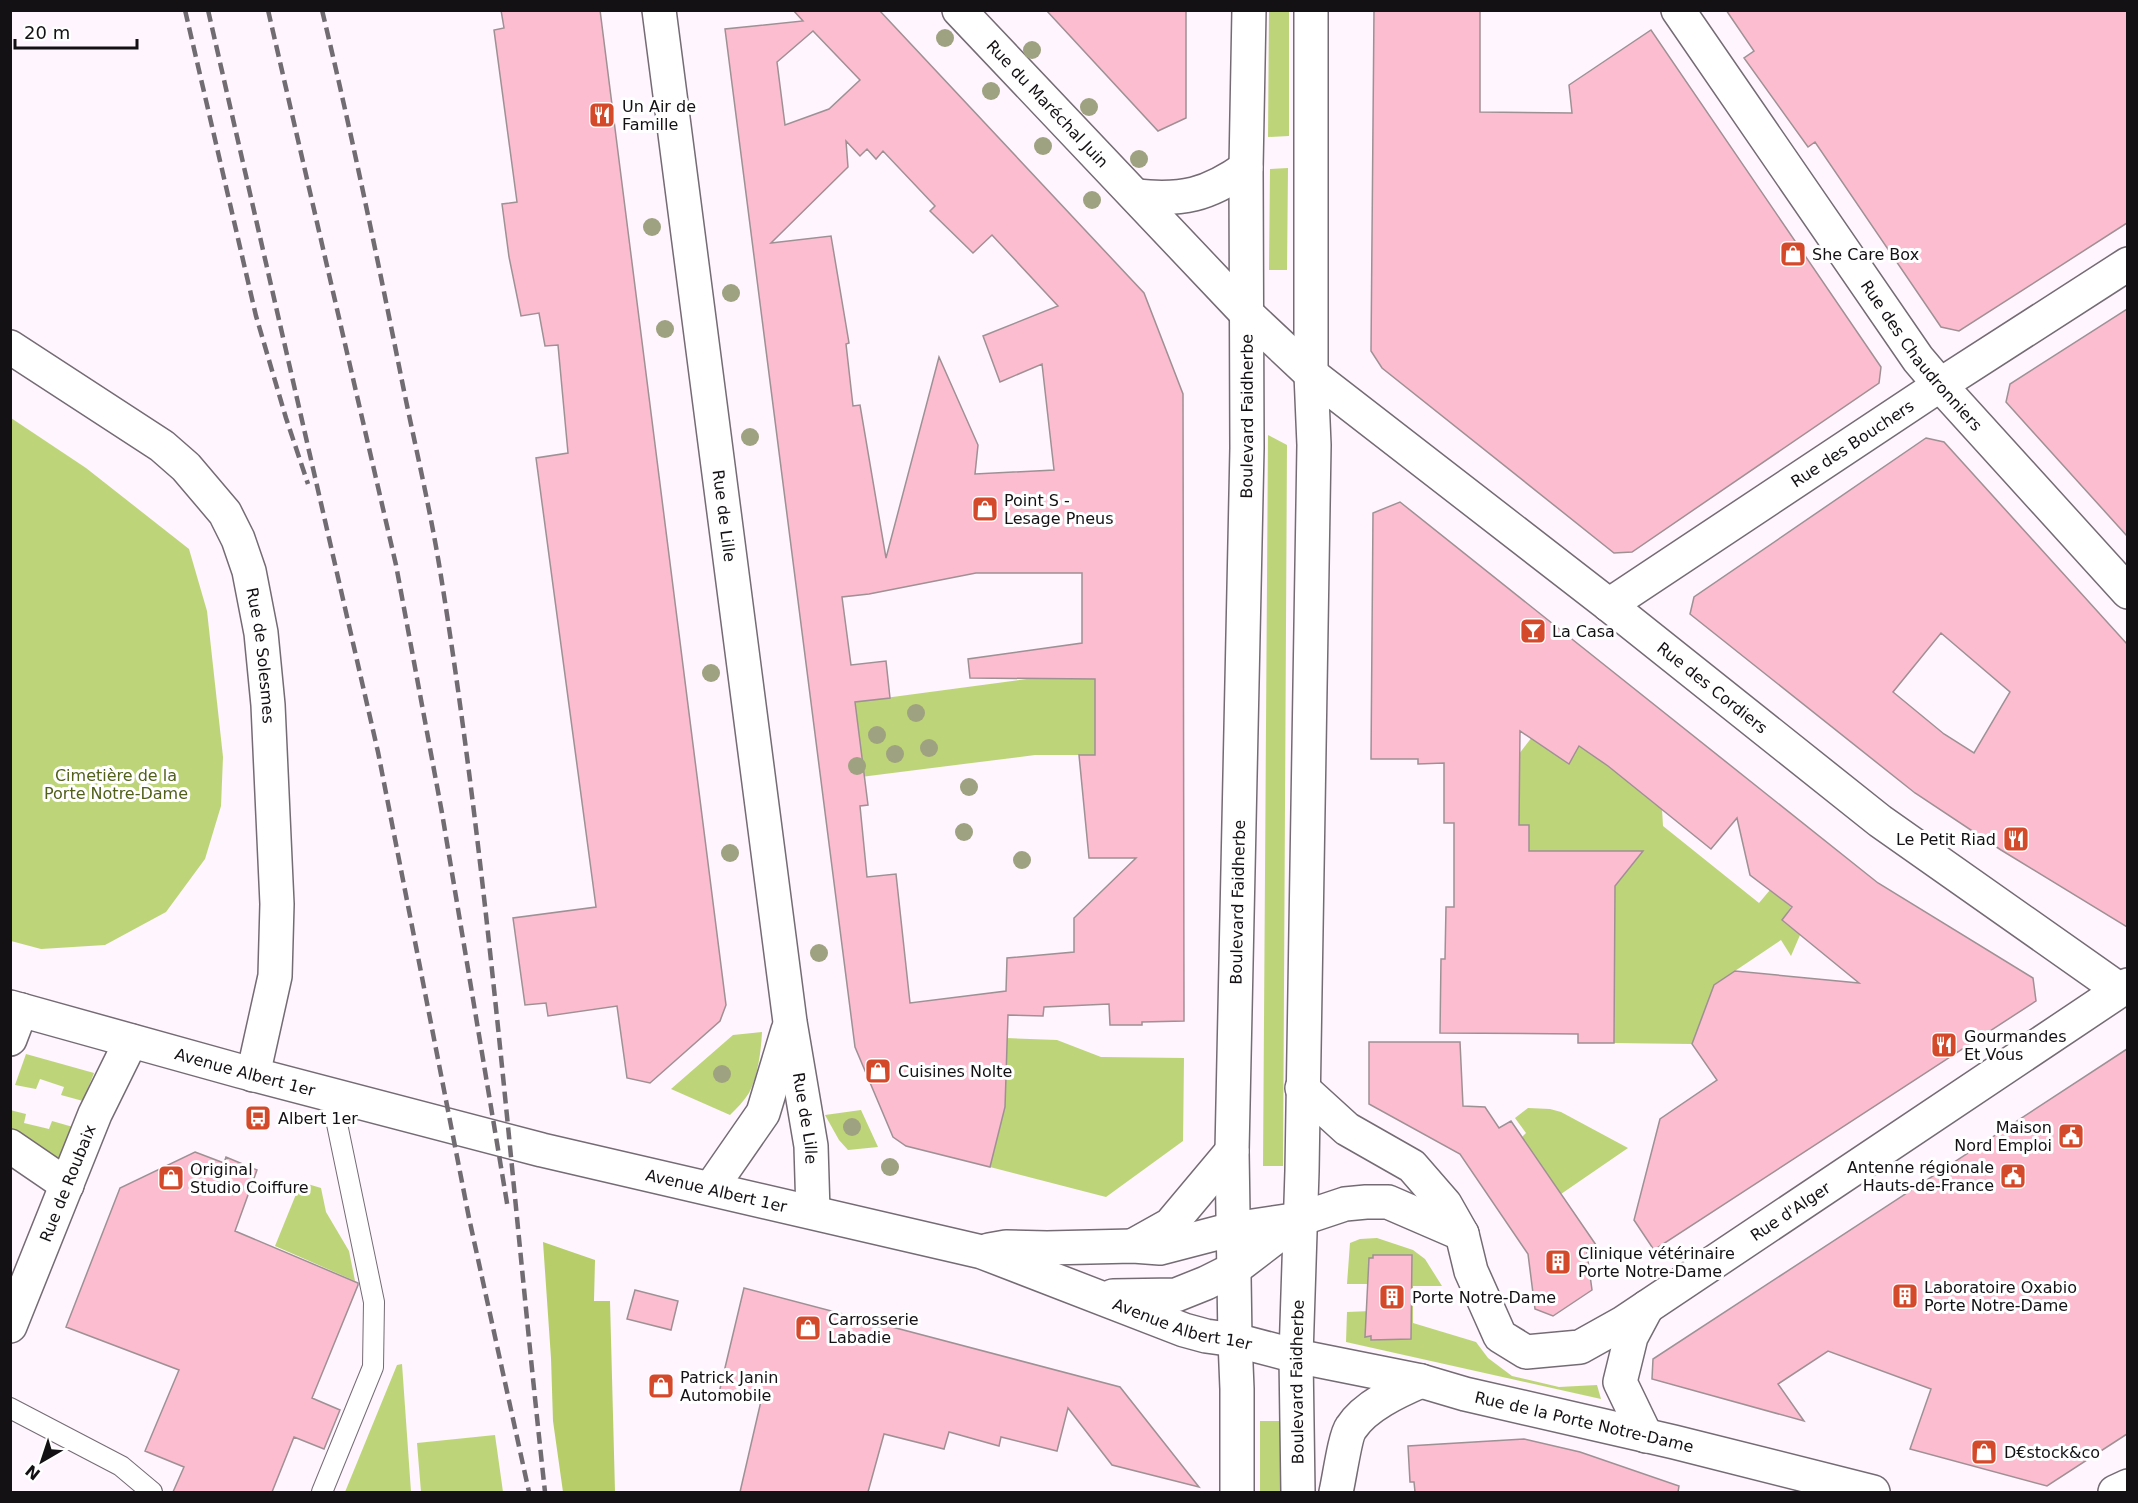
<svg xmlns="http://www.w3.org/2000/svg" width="2138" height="1503" font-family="'DejaVu Sans',sans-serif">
<rect width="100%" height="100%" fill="#fef5fe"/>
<path fill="#bed479" d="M 1269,11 L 1289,11 L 1289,136 L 1268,137 Z
M 1288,168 L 1287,270 L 1269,270 L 1270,169 Z
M 11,418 L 86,468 L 189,549 L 207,611 L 223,757 L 221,806 L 205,859 L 166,912 L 105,945 L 41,949 L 11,941 Z
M 1268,435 L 1287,445 L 1283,1166 L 1263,1166 Z
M 1034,678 L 1095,679 L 1095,735 L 1123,736 L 1123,755 L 1035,755 L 821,782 L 857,722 L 855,702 Z
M 1532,737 L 1568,764 L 1579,746 L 1606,764 L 1662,809 L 1663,826 L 1759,903 L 1770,890 L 1791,907 L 1782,920 L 1800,935 L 1791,956 L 1781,940 L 1714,985 L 1692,1044 L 1614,1043 L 1615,851 L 1529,851 L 1519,825 L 1519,754 Z
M 762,1032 C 761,1051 758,1076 749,1093 C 744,1101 737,1108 730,1115 L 671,1089 L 733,1035 Z
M 1006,1038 L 1057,1040 L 1101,1057 L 1184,1058 L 1183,1141 L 1106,1197 L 990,1167 L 1005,1107 Z
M 26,1054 L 94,1073 L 83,1101 L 61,1095 L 64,1087 L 40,1079 L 36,1089 L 15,1085 Z
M 1528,1108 L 1550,1109 L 1561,1112 L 1628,1148 L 1561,1194 L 1522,1137 L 1526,1133 L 1515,1118 Z
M 10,1110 L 26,1114 L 24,1123 L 49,1129 L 52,1121 L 73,1127 L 60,1160 L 11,1128 Z
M 861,1110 L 878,1147 L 848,1150 L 839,1140 L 825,1115 Z
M 301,1182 L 321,1188 L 326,1212 L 349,1251 L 355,1281 L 275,1246 Z
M 1377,1238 L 1413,1250 L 1425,1259 L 1442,1286 L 1413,1286 L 1413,1323 L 1476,1342 L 1488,1358 L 1512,1376 L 1559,1387 L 1597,1385 L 1601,1399 L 1346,1342 L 1347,1312 L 1371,1311 L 1372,1284 L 1347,1284 L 1350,1243 L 1360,1239 Z
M 402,1364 L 411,1492 L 345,1492 L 397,1365 Z
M 1260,1421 L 1282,1421 L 1282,1492 L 1260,1492 Z
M 495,1435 L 503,1492 L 421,1492 L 417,1443 Z"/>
<path fill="#b6cd6a" d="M 543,1242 L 595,1260 L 594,1301 L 610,1301 L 615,1492 L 563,1492 L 553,1421 L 551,1358 Z"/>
<path fill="#fcbdd1" stroke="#9f9094" stroke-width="1.5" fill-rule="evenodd" d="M 501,10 L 600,10 L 726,1005 L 720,1021 L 650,1083 L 627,1078 L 617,1006 L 548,1016 L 546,1003 L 525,1005 L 513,918 L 596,907 L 536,458 L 568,453 L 558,345 L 545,346 L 539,313 L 521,316 L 509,257 L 502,204 L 517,202 L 494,30 L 504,28 Z
M 793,10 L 879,10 L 1144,293 L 1183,394 L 1184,1021 L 1142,1022 L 1142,1025 L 1110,1025 L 1109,1004 L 1044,1007 L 1043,1016 L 1008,1015 L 1005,1107 L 990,1167 L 906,1146 L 893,1137 L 855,1047 L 725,29 L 803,21 ZM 813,31 L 860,80 L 829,109 L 785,125 L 777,62 ZM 846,141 L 860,156 L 867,149 L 876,159 L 883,151 L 935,206 L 930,211 L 973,253 L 992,235 L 1058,306 L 983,336 L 1000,382 L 1042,364 L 1054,470 L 975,474 L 978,445 L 939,357 L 886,558 L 860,405 L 853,406 L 846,344 L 849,343 L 831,236 L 771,243 L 848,167 ZM 976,573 L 1082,573 L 1082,643 L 968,659 L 970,678 L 1095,679 L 1095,755 L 1079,755 L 1089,858 L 1136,858 L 1074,918 L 1074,952 L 1007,958 L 1006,991 L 910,1003 L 896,874 L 867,877 L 860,806 L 868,805 L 855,702 L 890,698 L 886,661 L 851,665 L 842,597 L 869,594 Z
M 1046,10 L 1186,10 L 1186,118 L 1158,131 Z
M 1374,10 L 1480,10 L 1480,112 L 1572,113 L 1569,85 L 1651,30 L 1881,367 L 1879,383 L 1632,552 L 1614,553 L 1382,368 L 1371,351 Z
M 1726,10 L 2127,10 L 2127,223 L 1959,331 L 1941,327 L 1815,142 L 1808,147 L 1744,58 L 1754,51 Z
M 2127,309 L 2127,536 L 2006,402 L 2010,384 Z
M 1926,438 L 1944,442 L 2127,644 L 2127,927 L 2001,850 L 1915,793 L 1690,614 L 1694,597 ZM 1941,633 L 2010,692 L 1974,753 L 1944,734 L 1893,692 Z
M 1400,502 L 1878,883 L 2033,978 L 2036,1001 L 1654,1250 L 1634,1220 L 1660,1119 L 1717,1080 L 1692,1044 L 1714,985 L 1735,971 L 1859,983 L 1782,920 L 1792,907 L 1750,875 L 1737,818 L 1711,849 L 1608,766 L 1579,746 L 1569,764 L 1520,731 L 1519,825 L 1529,825 L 1529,851 L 1643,851 L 1615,886 L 1614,1043 L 1578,1043 L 1578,1034 L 1440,1033 L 1441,959 L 1445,959 L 1446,907 L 1454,907 L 1454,823 L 1444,823 L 1444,763 L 1418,764 L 1418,759 L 1371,759 L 1373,513 Z
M 1369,1042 L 1460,1042 L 1463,1106 L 1485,1107 L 1499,1128 L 1511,1121 L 1596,1245 L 1586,1246 L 1592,1290 L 1553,1316 L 1535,1309 L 1528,1254 L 1460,1154 L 1369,1104 Z
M 2127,1049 L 2127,1434 L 2047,1486 L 1910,1449 L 1931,1389 L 1828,1351 L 1778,1384 L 1804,1421 L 1652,1379 L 1653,1359 Z
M 195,1152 L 224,1163 L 226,1157 L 257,1170 L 235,1231 L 358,1283 L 358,1285 L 312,1398 L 340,1410 L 324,1449 L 294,1437 L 272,1492 L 173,1492 L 184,1467 L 145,1451 L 179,1370 L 66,1327 L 120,1188 Z
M 1373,1255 L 1412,1255 L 1411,1339 L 1371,1340 L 1371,1336 L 1365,1337 L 1369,1258 L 1373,1258 Z
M 744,1288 L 1120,1387 L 1199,1487 L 1112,1465 L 1068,1408 L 1057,1451 L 1001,1437 L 999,1446 L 949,1432 L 944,1449 L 884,1434 L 868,1492 L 740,1492 L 761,1401 L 719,1393 Z
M 635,1290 L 678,1301 L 671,1330 L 627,1319 Z
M 1524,1439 L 1580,1452 L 1679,1486 L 1678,1492 L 1415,1492 L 1414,1482 L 1410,1482 L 1408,1446 Z"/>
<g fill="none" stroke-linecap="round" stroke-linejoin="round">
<defs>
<path id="service" d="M 10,1408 L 121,1466 L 152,1492
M 322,1492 L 373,1367 L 374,1302 L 331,1095"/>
<g id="minor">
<path id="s1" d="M 659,10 L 790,1022 L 811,1146 L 813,1212"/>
<path id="s2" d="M 959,10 L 1246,313 L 1311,374 L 1609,605 L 1880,821 L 2120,990"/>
<path id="s3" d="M 1678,10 L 1918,359 L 1940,385 L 2128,592"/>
<path d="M 1136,196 C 1182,201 1208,195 1246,168"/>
<path id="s4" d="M 10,347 L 162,446 L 186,467 L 225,513 L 238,539 L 249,571 L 261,633 L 268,705 L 277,904 L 275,976 L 253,1075"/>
<path id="s5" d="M 1609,605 L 1940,385 L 2128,264"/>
<path id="s6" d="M 10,1007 L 240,1071 L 542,1150 L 982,1252 L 1184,1330 L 1206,1336 L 1235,1340 L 1296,1356 L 1421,1381 L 1465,1394 L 1674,1442 L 1873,1492"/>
<path d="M 10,1039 L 21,1010"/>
<path d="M 1302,1088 L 1347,1129 L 1412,1166 L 1445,1204 L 1462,1234"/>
<path d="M 10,1146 L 67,1185"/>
<path d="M 711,1188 L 763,1113 L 788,1030"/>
<path d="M 1136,1244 L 1170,1225 L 1232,1151"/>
<path id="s7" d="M 989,1250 L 1006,1247 L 1047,1248 L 1133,1246 L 1160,1248 L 1233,1229 L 1300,1219 L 1345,1204 L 1366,1202 L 1388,1202 L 1462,1234 L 1471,1271 L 1500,1336 L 1526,1352 L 1580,1347 L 1623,1323 L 2128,985"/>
<path d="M 1113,1296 L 1176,1295 L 1206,1283 L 1234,1269 L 1298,1220"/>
<path id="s8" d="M 10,1326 L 95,1114 L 131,1041"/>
<path d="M 1646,1436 L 1620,1382 L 1631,1337 L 1647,1307"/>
<path id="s9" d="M 1237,1492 L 1237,1389 L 1235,1340 L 1232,1151 L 1247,448 L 1246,168 L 1249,10"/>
<path id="s10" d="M 1298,1492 L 1296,1356 L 1302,1171 L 1314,445 L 1311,374 L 1311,10"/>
<path d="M 1336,1492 C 1339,1480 1345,1436 1351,1428 C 1365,1406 1398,1391 1421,1381"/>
<path d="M 2115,1492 L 2128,1486"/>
</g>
</defs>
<use href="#service" stroke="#756b74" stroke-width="22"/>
<use href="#minor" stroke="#756b74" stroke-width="36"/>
<use href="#service" stroke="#fff" stroke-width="20"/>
<use href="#minor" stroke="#fff" stroke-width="33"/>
<path stroke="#716c71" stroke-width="4.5" stroke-dasharray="12 6" stroke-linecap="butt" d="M 185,10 L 256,316 L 286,418 L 308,484
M 208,10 L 378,752 L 469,1218 L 529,1492
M 268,10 L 396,565 L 442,813 L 508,1209
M 322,10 C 352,135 378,261 403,386 C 415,445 429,504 439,564 C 489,871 511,1183 545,1492"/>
</g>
<g fill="#9fa280">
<circle cx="945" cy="38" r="9"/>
<circle cx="1032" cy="50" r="9"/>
<circle cx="991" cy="91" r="9"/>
<circle cx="1089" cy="107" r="9"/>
<circle cx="1043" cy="146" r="9"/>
<circle cx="1139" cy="159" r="9"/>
<circle cx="1092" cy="200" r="9"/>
<circle cx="652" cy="227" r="9"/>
<circle cx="731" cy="293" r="9"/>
<circle cx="665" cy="329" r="9"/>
<circle cx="750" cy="437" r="9"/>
<circle cx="711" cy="673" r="9"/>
<circle cx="916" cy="713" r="9"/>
<circle cx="877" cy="735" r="9"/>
<circle cx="929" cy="748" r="9"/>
<circle cx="895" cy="754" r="9"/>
<circle cx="857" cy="766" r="9"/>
<circle cx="969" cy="787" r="9"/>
<circle cx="964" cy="832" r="9"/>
<circle cx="730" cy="853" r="9"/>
<circle cx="1022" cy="860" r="9"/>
<circle cx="819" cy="953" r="9"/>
<circle cx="722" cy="1074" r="9"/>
<circle cx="852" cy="1127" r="9"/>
<circle cx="890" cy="1167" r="9"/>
</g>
<defs>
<symbol id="restaurant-square" viewBox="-11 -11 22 22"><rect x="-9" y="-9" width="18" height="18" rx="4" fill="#d4492a" stroke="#fff"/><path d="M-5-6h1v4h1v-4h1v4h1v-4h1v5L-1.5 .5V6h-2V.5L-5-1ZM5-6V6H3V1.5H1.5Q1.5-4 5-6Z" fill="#fff"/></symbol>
<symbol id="shop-square" viewBox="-11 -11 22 22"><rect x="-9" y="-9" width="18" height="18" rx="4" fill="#d4492a" stroke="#fff"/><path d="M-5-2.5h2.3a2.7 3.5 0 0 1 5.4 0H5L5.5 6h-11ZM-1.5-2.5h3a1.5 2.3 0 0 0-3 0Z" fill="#fff"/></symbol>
<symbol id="bar-square" viewBox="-11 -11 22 22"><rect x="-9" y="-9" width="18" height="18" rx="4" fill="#d4492a" stroke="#fff"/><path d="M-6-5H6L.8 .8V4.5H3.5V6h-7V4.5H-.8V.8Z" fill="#fff"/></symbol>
<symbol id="bus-square" viewBox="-11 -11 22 22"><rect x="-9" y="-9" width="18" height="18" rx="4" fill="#d4492a" stroke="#fff"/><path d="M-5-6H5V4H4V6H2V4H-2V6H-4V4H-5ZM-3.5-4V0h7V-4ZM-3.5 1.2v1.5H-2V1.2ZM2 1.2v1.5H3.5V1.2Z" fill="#fff"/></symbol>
<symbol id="civic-square" viewBox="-11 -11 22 22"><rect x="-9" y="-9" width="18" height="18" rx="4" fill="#d4492a" stroke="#fff"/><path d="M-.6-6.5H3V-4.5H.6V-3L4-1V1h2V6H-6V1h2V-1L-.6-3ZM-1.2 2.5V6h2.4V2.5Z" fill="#fff"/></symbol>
<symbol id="building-square" viewBox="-11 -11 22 22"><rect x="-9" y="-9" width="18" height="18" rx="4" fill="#d4492a" stroke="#fff"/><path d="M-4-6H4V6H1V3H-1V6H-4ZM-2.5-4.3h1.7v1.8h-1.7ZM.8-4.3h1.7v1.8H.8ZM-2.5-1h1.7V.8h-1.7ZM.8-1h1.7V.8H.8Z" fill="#fff"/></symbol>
</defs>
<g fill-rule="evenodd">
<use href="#restaurant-square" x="587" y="100" width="30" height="30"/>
<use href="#shop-square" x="1778" y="239" width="30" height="30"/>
<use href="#shop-square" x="970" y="494" width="30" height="30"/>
<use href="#bar-square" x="1518" y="616" width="30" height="30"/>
<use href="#restaurant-square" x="2001" y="824" width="30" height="30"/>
<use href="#restaurant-square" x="1929" y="1030" width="30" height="30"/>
<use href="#shop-square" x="863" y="1056" width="30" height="30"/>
<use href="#bus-square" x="243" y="1103" width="30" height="30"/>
<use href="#civic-square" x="2056" y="1121" width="30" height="30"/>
<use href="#civic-square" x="1998" y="1161" width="30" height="30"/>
<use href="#shop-square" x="156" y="1163" width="30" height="30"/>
<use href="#building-square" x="1543" y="1247" width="30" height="30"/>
<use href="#building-square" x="1890" y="1281" width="30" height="30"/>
<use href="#building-square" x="1377" y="1282" width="30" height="30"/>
<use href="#shop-square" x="793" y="1313" width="30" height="30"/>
<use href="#shop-square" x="646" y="1371" width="30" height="30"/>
<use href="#shop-square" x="1969" y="1437" width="30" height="30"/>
</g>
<g text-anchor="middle" stroke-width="6" stroke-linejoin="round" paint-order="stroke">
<g font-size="16" fill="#141114" stroke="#fff">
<text dy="6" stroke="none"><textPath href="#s2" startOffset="129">Rue du Maréchal Juin</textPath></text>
<text dy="6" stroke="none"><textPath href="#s3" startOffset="423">Rue des Chaudronniers</textPath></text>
<text dy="6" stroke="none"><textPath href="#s9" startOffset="1076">Boulevard Faidherbe</textPath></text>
<text dy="6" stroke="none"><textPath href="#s5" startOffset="292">Rue des Bouchers</textPath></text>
<text dy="6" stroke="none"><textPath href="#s1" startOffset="510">Rue de Lille</textPath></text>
<text dy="6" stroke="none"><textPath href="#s4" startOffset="422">Rue de Solesmes</textPath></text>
<text dy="6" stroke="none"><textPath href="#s2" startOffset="1016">Rue des Cordiers</textPath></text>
<text dy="6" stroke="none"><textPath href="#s9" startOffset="590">Boulevard Faidherbe</textPath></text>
<text dy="6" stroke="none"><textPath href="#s6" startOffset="244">Avenue Albert 1er</textPath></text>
<text dy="6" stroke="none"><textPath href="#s1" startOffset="1118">Rue de Lille</textPath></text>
<text dy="6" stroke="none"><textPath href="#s8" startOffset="154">Rue de Roubaix</textPath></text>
<text dy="6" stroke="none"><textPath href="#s6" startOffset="730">Avenue Albert 1er</textPath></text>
<text dy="6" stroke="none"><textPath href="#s7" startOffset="930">Rue d'Alger</textPath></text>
<text dy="6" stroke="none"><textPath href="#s6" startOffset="1216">Avenue Albert 1er</textPath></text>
<text dy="6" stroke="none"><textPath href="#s10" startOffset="110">Boulevard Faidherbe</textPath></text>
<text dy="6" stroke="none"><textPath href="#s6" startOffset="1630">Rue de la Porte Notre-Dame</textPath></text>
</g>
<g font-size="16" fill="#141114" stroke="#fff" text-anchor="start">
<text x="622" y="112">Un Air de<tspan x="622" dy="18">Famille</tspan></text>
<text x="1812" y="260">She Care Box</text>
<text x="1004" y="506">Point S -<tspan x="1004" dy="18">Lesage Pneus</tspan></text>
<text x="1552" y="637">La Casa</text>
<text x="1996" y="845" text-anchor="end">Le Petit Riad</text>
<text x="1964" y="1042">Gourmandes<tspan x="1964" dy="18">Et Vous</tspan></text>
<text x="898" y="1077">Cuisines Nolte</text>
<text x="278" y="1124">Albert 1er</text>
<text x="2052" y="1133" text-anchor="end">Maison<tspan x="2052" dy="18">Nord Emploi</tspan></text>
<text x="1994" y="1173" text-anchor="end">Antenne régionale<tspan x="1994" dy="18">Hauts-de-France</tspan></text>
<text x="190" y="1175">Original<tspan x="190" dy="18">Studio Coiffure</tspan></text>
<text x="1578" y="1259">Clinique vétérinaire<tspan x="1578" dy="18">Porte Notre-Dame</tspan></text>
<text x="1924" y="1293">Laboratoire Oxabio<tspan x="1924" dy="18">Porte Notre-Dame</tspan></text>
<text x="1412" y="1303">Porte Notre-Dame</text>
<text x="828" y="1325">Carrosserie<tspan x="828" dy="18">Labadie</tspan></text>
<text x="680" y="1383">Patrick Janin<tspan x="680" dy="18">Automobile</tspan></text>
<text x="2004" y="1458">D€stock&amp;co</text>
</g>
<g font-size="16" fill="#515f19" stroke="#fff">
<text x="116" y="781">Cimetière de la<tspan x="116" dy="18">Porte Notre-Dame</tspan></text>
</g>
</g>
<rect width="2138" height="1503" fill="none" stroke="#141114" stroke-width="24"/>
<g transform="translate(42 1461) rotate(219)" stroke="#ffffff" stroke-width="4.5" paint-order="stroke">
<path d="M0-4.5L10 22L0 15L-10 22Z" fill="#141114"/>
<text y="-9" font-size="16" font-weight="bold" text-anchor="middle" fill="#141114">N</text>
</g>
<path d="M15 39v9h122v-9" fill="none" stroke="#141114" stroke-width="3"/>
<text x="24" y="39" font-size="18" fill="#141114" stroke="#ffffff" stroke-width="4.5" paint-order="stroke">20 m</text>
</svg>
